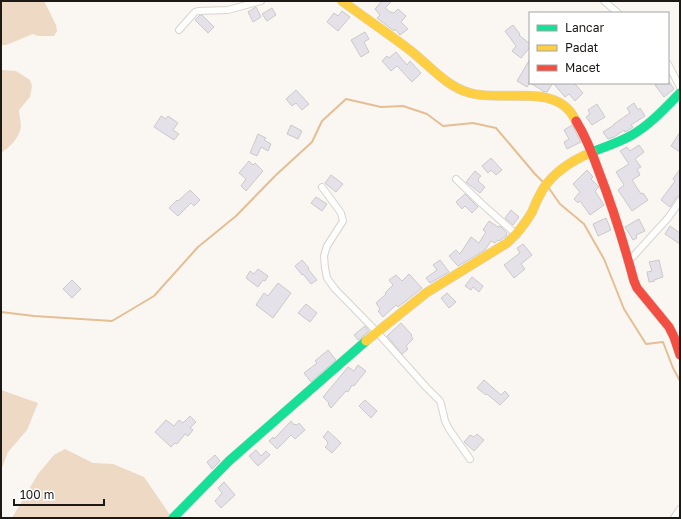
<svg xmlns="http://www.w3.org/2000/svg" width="681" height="519" font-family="'Golos Text',sans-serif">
<rect width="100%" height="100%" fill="#faf6f2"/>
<path fill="#edd9c4" d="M 1,1 L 44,1 L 56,25 L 57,31 L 54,36 L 38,36 L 33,34 L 6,45 L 1,45 Z
M 1,70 L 16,71 L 30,80 L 32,86 L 30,97 L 19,110 C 19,115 21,122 21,127 C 19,138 10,147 1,153 Z
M 1,390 L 38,403 L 27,430 L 8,452 L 1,470 Z
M 65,449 L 93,463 L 113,464 L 144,477 L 170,515 L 168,518 L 12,518 L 38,474 L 54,455 Z"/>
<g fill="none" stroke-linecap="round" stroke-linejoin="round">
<path stroke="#e4bf94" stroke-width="2" d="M 548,187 L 560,204 L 584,224 L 604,259 L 624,309 L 646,344 L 663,342 L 673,368 L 680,381
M 1,312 L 34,316 L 112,321 L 154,296 L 198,247 L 236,216 L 276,175 L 312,142 L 322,121 L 346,99 L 381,107 L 403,106 L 427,114 L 443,126 L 473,123 L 496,128 L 535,174 L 544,183"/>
</g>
<path fill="#e4e2e8" stroke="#cbc9c9" d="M 382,1 L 392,1 L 385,8 L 390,12 L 394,13 L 398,9 L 406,16 L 401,22 L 408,29 L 400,35 L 395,29 L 394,31 L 377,18 L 380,15 L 375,9 Z
M 256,7 L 261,17 L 253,22 L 248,12 Z
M 272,8 L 276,15 L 267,21 L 262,14 Z
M 342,11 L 350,17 L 338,31 L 327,22 L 334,13 L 338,16 Z
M 200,15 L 202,15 L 214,27 L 208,33 L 195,20 Z
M 513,25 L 520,34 L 519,35 L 530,44 L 530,47 L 521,58 L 512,51 L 516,46 L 505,31 Z
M 365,32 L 369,39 L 364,42 L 369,52 L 361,57 L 351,40 Z
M 396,52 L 407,65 L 410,61 L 421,73 L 412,82 L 397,66 L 391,71 L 382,61 L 387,56 L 389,58 Z
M 530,59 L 530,82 L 527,87 L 517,81 Z
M 530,83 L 574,83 L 583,93 L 575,101 L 569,94 L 565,97 L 553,83 L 547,92 L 542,91 L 542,90 Z
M 658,83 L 670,83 L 674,89 L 664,97 L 655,85 Z
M 296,90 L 309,104 L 302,110 L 296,103 L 292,106 L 286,99 Z
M 634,103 L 638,110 L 640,108 L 645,116 L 631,125 L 633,127 L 625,132 L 624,130 L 614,137 L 608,139 L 603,132 L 614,125 L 614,124 L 630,113 L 627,108 Z
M 597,104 L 605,117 L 592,125 L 586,117 L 590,114 L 588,110 Z
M 161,116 L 166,119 L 168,116 L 178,123 L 173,130 L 179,134 L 174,140 L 154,127 Z
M 291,125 L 302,131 L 298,139 L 287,134 Z
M 572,125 L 581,142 L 567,149 L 564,142 L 569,139 L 564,130 Z
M 680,132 L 680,152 L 671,146 Z
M 258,134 L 266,138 L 264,140 L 271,144 L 268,151 L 261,147 L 257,156 L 250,153 Z
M 639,145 L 644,152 L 635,159 L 641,167 L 637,169 L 640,175 L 632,180 L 641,194 L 643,193 L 648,200 L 632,211 L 618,190 L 624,185 L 616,172 L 629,164 L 620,151 L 627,147 L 630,151 Z
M 491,158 L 502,170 L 496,175 L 491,170 L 488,173 L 482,166 Z
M 249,161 L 253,165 L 255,163 L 263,171 L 246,191 L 241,186 L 246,179 L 239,173 Z
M 680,169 L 680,195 L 676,198 L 670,207 L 661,200 L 675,181 L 673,179 Z
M 587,170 L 593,177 L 591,179 L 599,187 L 595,191 L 604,205 L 590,215 L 580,201 L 578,203 L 574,199 L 580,192 L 573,184 Z
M 475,171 L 481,176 L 478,179 L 479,182 L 485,187 L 480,193 L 466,182 Z
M 331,175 L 343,184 L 336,192 L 325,183 Z
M 190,190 L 200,200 L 194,206 L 191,203 L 178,216 L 169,208 L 177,200 L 178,201 Z
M 465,194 L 478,207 L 472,213 L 465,206 L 462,209 L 456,202 Z
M 316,197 L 327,204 L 322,211 L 311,203 Z
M 511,210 L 519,217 L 513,225 L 505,218 Z
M 606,218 L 611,230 L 598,236 L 593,224 Z
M 639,219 L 645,231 L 636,235 L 637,238 L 633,240 L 625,227 Z
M 489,221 L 498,227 L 500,226 L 507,233 L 506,236 L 499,241 L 498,240 L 495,243 L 491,241 L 485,250 L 458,266 L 449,256 L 456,250 L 460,254 L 471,237 L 479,243 L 486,232 L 483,230 Z
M 670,226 L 680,233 L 680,244 L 665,234 Z
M 523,244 L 532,255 L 521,264 L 525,269 L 514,278 L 504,265 L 520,253 L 517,248 Z
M 302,260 L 309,268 L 308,269 L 317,280 L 311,284 L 303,274 L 302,275 L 295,266 Z
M 440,260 L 449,272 L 430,283 L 426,278 L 437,270 L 433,265 Z
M 659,260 L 663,277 L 654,280 L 655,281 L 649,282 L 647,272 L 652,271 L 649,262 Z
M 258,269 L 268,276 L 265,281 L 263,280 L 258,287 L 246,278 L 250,271 L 254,274 Z
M 409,274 L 422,288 L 398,307 L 396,305 L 383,317 L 378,311 L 380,309 L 376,303 L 386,294 L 385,293 L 393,285 L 389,280 L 396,275 L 402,281 Z
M 472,277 L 483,286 L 479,292 L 473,287 L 471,290 L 465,286 Z
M 72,280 L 81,289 L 72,298 L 63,289 Z
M 278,283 L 291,293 L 273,318 L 256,305 L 264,293 L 268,296 Z
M 447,293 L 456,302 L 449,308 L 441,298 Z
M 306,304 L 317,313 L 310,322 L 298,313 Z
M 401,323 L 412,335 L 411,336 L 413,339 L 406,346 L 408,349 L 402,354 L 387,336 Z
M 365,326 L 369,331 L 358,340 L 354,335 Z
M 328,350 L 336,360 L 311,382 L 304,373 L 317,363 L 315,361 Z
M 358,365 L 366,371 L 354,386 L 352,385 L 348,392 L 346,391 L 331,408 L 328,404 L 329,403 L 323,397 L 348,367 L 354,371 Z
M 484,380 L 501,395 L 505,391 L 509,396 L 500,405 L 487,394 L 486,395 L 477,388 Z
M 365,400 L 377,411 L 371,418 L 359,406 Z
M 190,416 L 196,422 L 190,428 L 193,430 L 188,436 L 185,434 L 177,444 L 175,443 L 171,447 L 155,432 L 166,420 L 174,426 L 179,420 L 183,423 Z
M 291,421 L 293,424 L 297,425 L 299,423 L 305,430 L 295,439 L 291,435 L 277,449 L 269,441 L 273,437 L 274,439 Z
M 328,431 L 341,443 L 332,453 L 325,447 L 328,444 L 327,441 L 323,437 Z
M 477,434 L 484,440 L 474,451 L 464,442 L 470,435 L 474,437 Z
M 256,450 L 261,456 L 266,451 L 270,455 L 258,466 L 249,456 Z
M 215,455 L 220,461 L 212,469 L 207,462 Z
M 224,482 L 235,495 L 221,508 L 215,501 L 222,493 L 218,488 Z"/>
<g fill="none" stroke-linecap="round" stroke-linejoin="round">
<defs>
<path id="street" d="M 604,1 L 618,13
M 179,30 L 195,12 L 198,11 L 228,10 L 261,1
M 668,64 L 680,87
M 456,179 L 482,204 L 517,235
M 322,187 L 341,213 L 343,221 L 327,246 L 324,256 L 325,268 L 327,278 L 335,289 L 377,332 L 426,387 L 440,401 L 441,404 L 445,421 L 449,429 L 470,459
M 629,261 L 668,218 L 680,201
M 674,518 L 680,509"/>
<path id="fast" d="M 592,152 C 605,147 620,142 632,135 C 651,124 665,108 680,93
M 173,518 L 229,461 L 366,341"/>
<path id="slow" d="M 342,1 C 365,18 389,34 411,51 C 430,66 447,87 470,93 C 498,101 540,88 563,105 C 569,109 573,115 576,121
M 366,341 L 426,293 L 507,243 C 517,234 525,224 532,212 C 535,204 539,196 543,189 C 554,172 573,160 592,152"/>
<path id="jam" d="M 576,121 C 586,137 593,155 599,172 C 613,208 624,244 634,281 L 637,288 L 669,327 L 674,337 L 680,355"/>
</defs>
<use href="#street" stroke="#d7d4d1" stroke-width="8"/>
<use href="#fast" stroke="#d7d4d1" stroke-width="10"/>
<use href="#slow" stroke="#d7d4d1" stroke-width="10"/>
<use href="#jam" stroke="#d7d4d1" stroke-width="10"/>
<use href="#street" stroke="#fefefd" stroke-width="6"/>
<use href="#fast" stroke="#16e098" stroke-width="9"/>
<use href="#slow" stroke="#ffcf43" stroke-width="9"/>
<use href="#jam" stroke="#f24e42" stroke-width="9"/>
</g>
<rect width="681" height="519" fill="none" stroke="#1c1917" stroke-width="4"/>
<rect x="529" y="12" width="140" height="72" fill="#ffffff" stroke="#a4a3a2"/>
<rect x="537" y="25" width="20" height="6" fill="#16e098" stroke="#a4a3a2"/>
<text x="565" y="32" font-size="12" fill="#1c1917">Lancar</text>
<rect x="537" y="45" width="20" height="6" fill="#ffcf43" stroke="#a4a3a2"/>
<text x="565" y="52" font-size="12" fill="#1c1917">Padat</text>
<rect x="537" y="65" width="20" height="6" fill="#f24e42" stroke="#a4a3a2"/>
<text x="565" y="72" font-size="12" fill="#1c1917">Macet</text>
<path d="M14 499v6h90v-6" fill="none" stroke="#1c1917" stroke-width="2"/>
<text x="20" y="499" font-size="12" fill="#1c1917" stroke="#ffffff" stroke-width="3" paint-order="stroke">100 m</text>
</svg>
